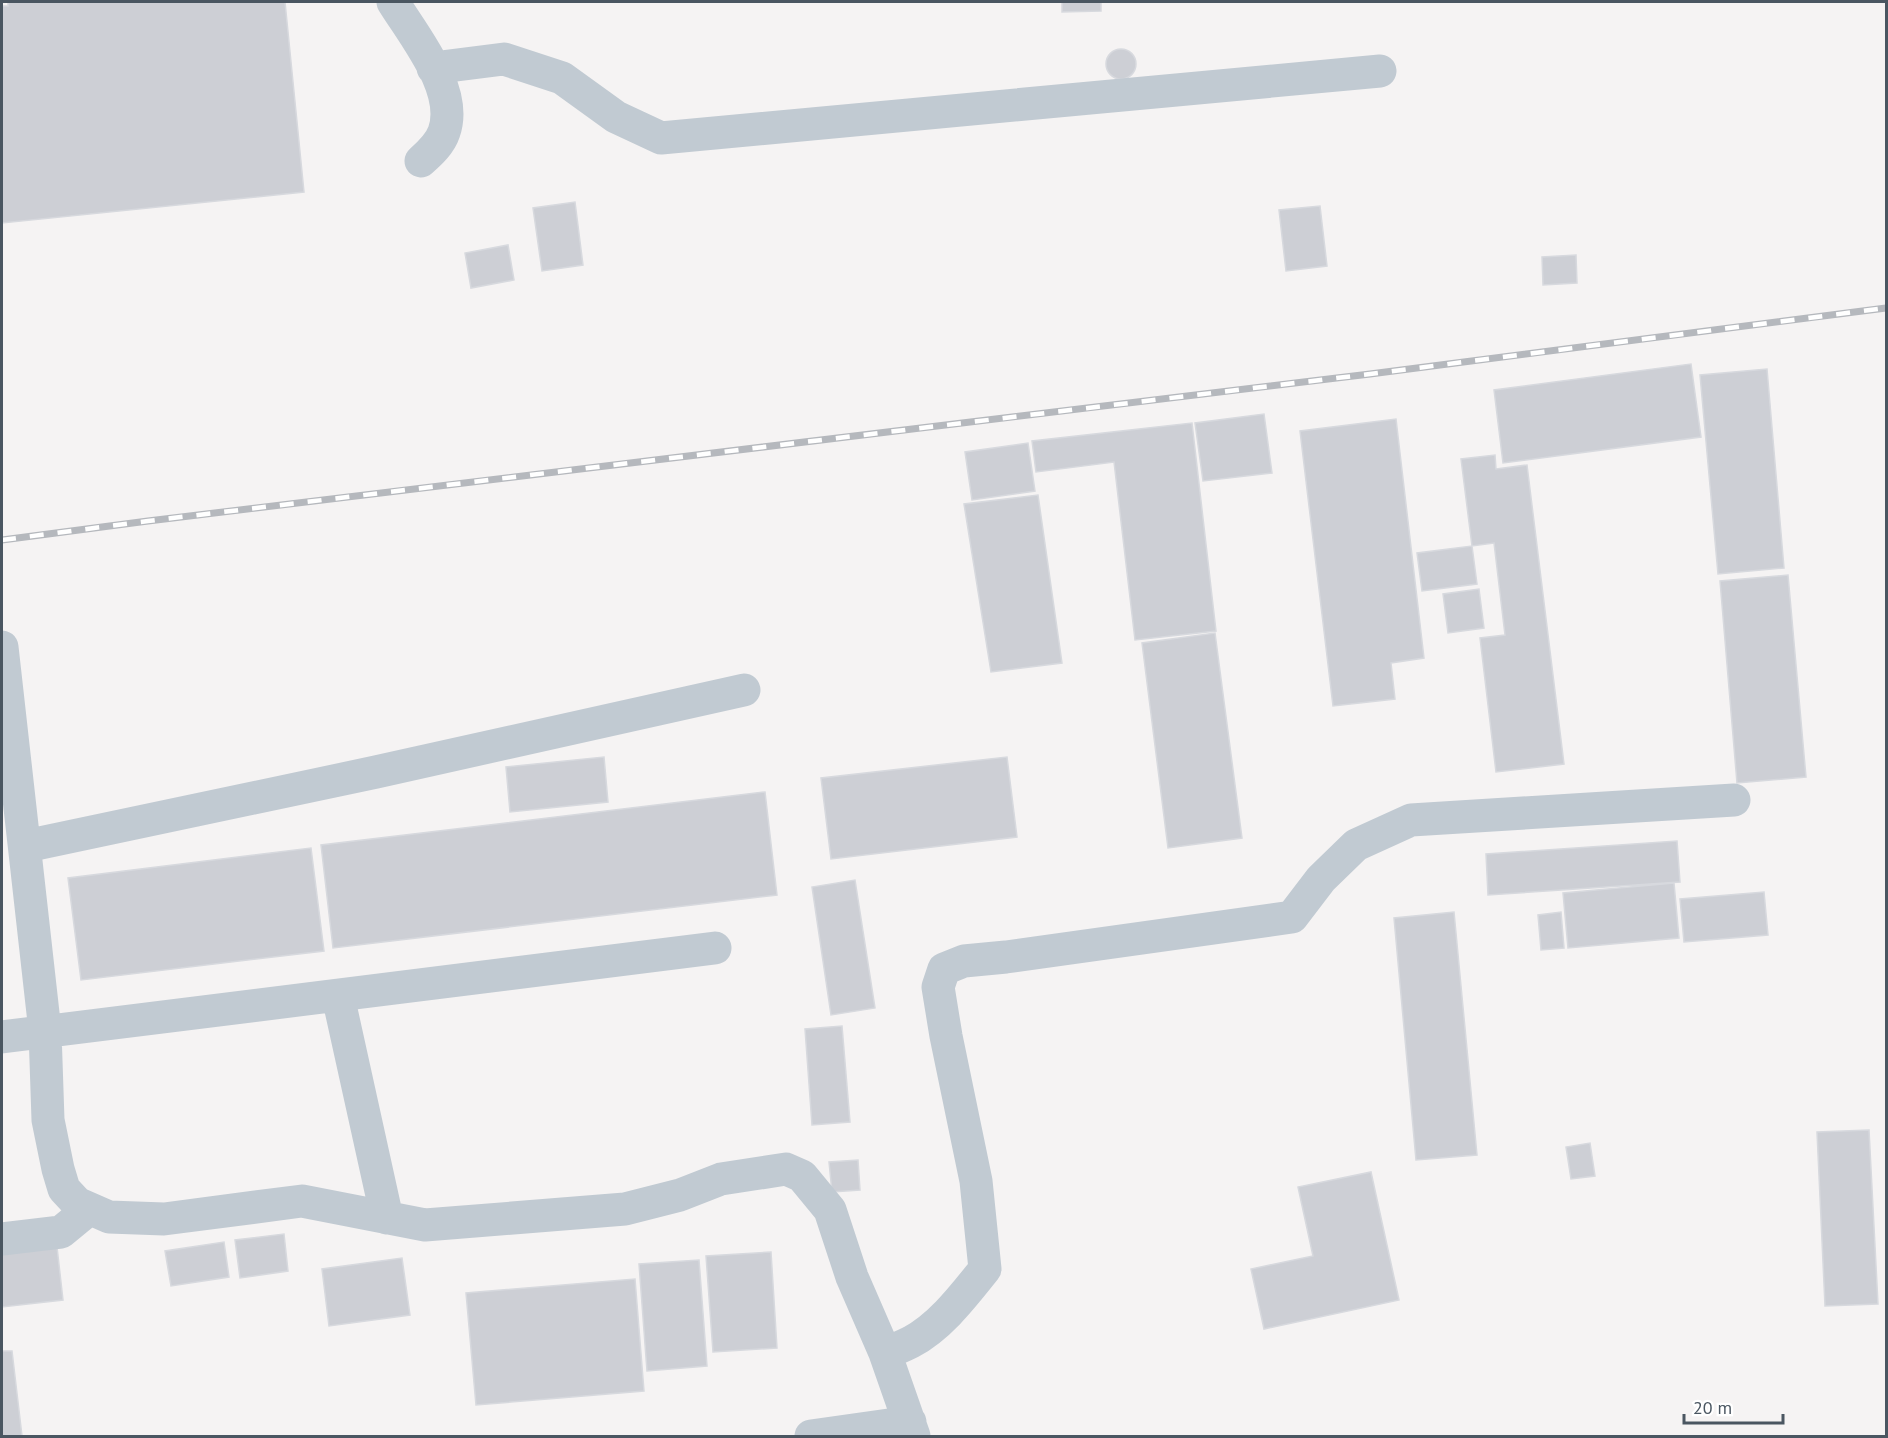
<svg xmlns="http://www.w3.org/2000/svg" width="1888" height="1438" font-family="'PT Sans',sans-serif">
<rect width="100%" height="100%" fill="#f5f3f3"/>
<path fill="#cdcfd5" stroke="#d7d9de" stroke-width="1.5" d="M 8,2 L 285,2 L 304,192 L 2,223 L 2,6 L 8,6 Z
M 1062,2 L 1101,2 L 1101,11 L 1062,12 Z
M1106 64a15 15 0 1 1 30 0a15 15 0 1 1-30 0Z
M 575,202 L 583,265 L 542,271 L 533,208 Z
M 1320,206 L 1327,266 L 1286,271 L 1279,210 Z
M 508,245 L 514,280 L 471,288 L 465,253 Z
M 1576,255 L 1577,283 L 1543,285 L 1542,257 Z
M 1691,364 L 1701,437 L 1503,463 L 1494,390 Z
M 1767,369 L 1784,568 L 1718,574 L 1700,375 Z
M 1264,414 L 1272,473 L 1203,481 L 1195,423 Z
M 1396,419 L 1424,658 L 1391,663 L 1395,699 L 1333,706 L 1300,431 Z
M 1192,423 L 1216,631 L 1135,640 L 1114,462 L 1036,472 L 1032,441 Z
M 1028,443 L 1035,491 L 972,500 L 965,452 Z
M 1495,455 L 1496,469 L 1527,465 L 1564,764 L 1496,772 L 1480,638 L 1505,635 L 1494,543 L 1472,546 L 1461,459 Z
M 1038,495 L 1062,663 L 991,672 L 964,504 Z
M 1472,546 L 1477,584 L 1422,591 L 1417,553 Z
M 1788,575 L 1806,777 L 1737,783 L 1720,581 Z
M 1479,589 L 1484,628 L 1448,633 L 1443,594 Z
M 1215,633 L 1242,838 L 1168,848 L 1142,643 Z
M 604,757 L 608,802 L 510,812 L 506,767 Z
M 1007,757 L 1017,837 L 831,859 L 821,778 Z
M 765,792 L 777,895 L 333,948 L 321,845 Z
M 1677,841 L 1680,882 L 1488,895 L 1486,854 Z
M 311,848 L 324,951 L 81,980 L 68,878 Z
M 855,880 L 875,1008 L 831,1015 L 812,887 Z
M 1674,883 L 1679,938 L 1568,948 L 1563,893 Z
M 1764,892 L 1768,935 L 1684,942 L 1680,899 Z
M 1454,912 L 1477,1155 L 1416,1160 L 1394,918 Z
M 1561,912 L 1564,948 L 1541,950 L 1538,915 Z
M 842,1026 L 850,1122 L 812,1125 L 805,1029 Z
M 1869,1130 L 1878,1304 L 1825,1306 L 1817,1132 Z
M 1590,1143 L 1595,1176 L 1571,1179 L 1566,1147 Z
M 858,1160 L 860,1190 L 832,1192 L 829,1162 Z
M 1371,1172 L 1399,1300 L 1264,1329 L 1251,1269 L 1313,1256 L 1298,1187 Z
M 284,1234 L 288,1271 L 240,1278 L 235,1240 Z
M 224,1242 L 229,1277 L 171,1286 L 165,1251 Z
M 57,1247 L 63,1300 L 2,1307 L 2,1253 Z
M 771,1252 L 777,1348 L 713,1352 L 706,1256 Z
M 402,1258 L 410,1315 L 329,1326 L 322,1269 Z
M 699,1260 L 707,1366 L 647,1371 L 639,1264 Z
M 635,1279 L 644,1391 L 476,1405 L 466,1293 Z
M 2,1351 L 12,1351 L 22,1436 L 2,1436 Z"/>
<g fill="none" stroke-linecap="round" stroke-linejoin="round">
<path stroke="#c1cad2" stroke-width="33" d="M 393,2 C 414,36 459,90 444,132 C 440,144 430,153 421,161
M 433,68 L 504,59 L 562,78 L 616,117 L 661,138 L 1380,71
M 2,647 L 45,1031 L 48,1120 L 58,1169 L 64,1189 L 77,1203 L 109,1217 L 164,1219 L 302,1201 L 425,1225 L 625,1209 L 680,1195 L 721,1179 L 786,1169 L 802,1176 L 830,1210 L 852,1277 L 885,1353 L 914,1436
M 26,846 L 376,772 L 744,690
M 338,996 L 387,1218
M 2,1037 L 715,948
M 2,1239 L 61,1232 L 89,1209
M 885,1353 C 894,1350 903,1346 911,1342 C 941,1326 964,1295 985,1269 L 976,1181 L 946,1036 L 938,987 L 944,969 L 964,961 L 1006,957 L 1292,917 L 1321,879 L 1356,845 L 1411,820 L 1734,800
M 811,1436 L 910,1422"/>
<defs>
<path id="rail" d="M 2,540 L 148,521 L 1370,374 L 1886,308"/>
</defs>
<use href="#rail" stroke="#b5b8bd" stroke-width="7"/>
<use href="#rail" stroke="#fff" stroke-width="4.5" stroke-dasharray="14" stroke-linecap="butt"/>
</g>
<rect width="1888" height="1438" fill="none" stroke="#4a5661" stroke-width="6"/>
<path d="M1684 1414v9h99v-9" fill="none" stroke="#4a5661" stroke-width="3"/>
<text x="1693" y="1414" font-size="18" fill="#4a5661" stroke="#ffffff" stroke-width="4.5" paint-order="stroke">20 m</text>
</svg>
